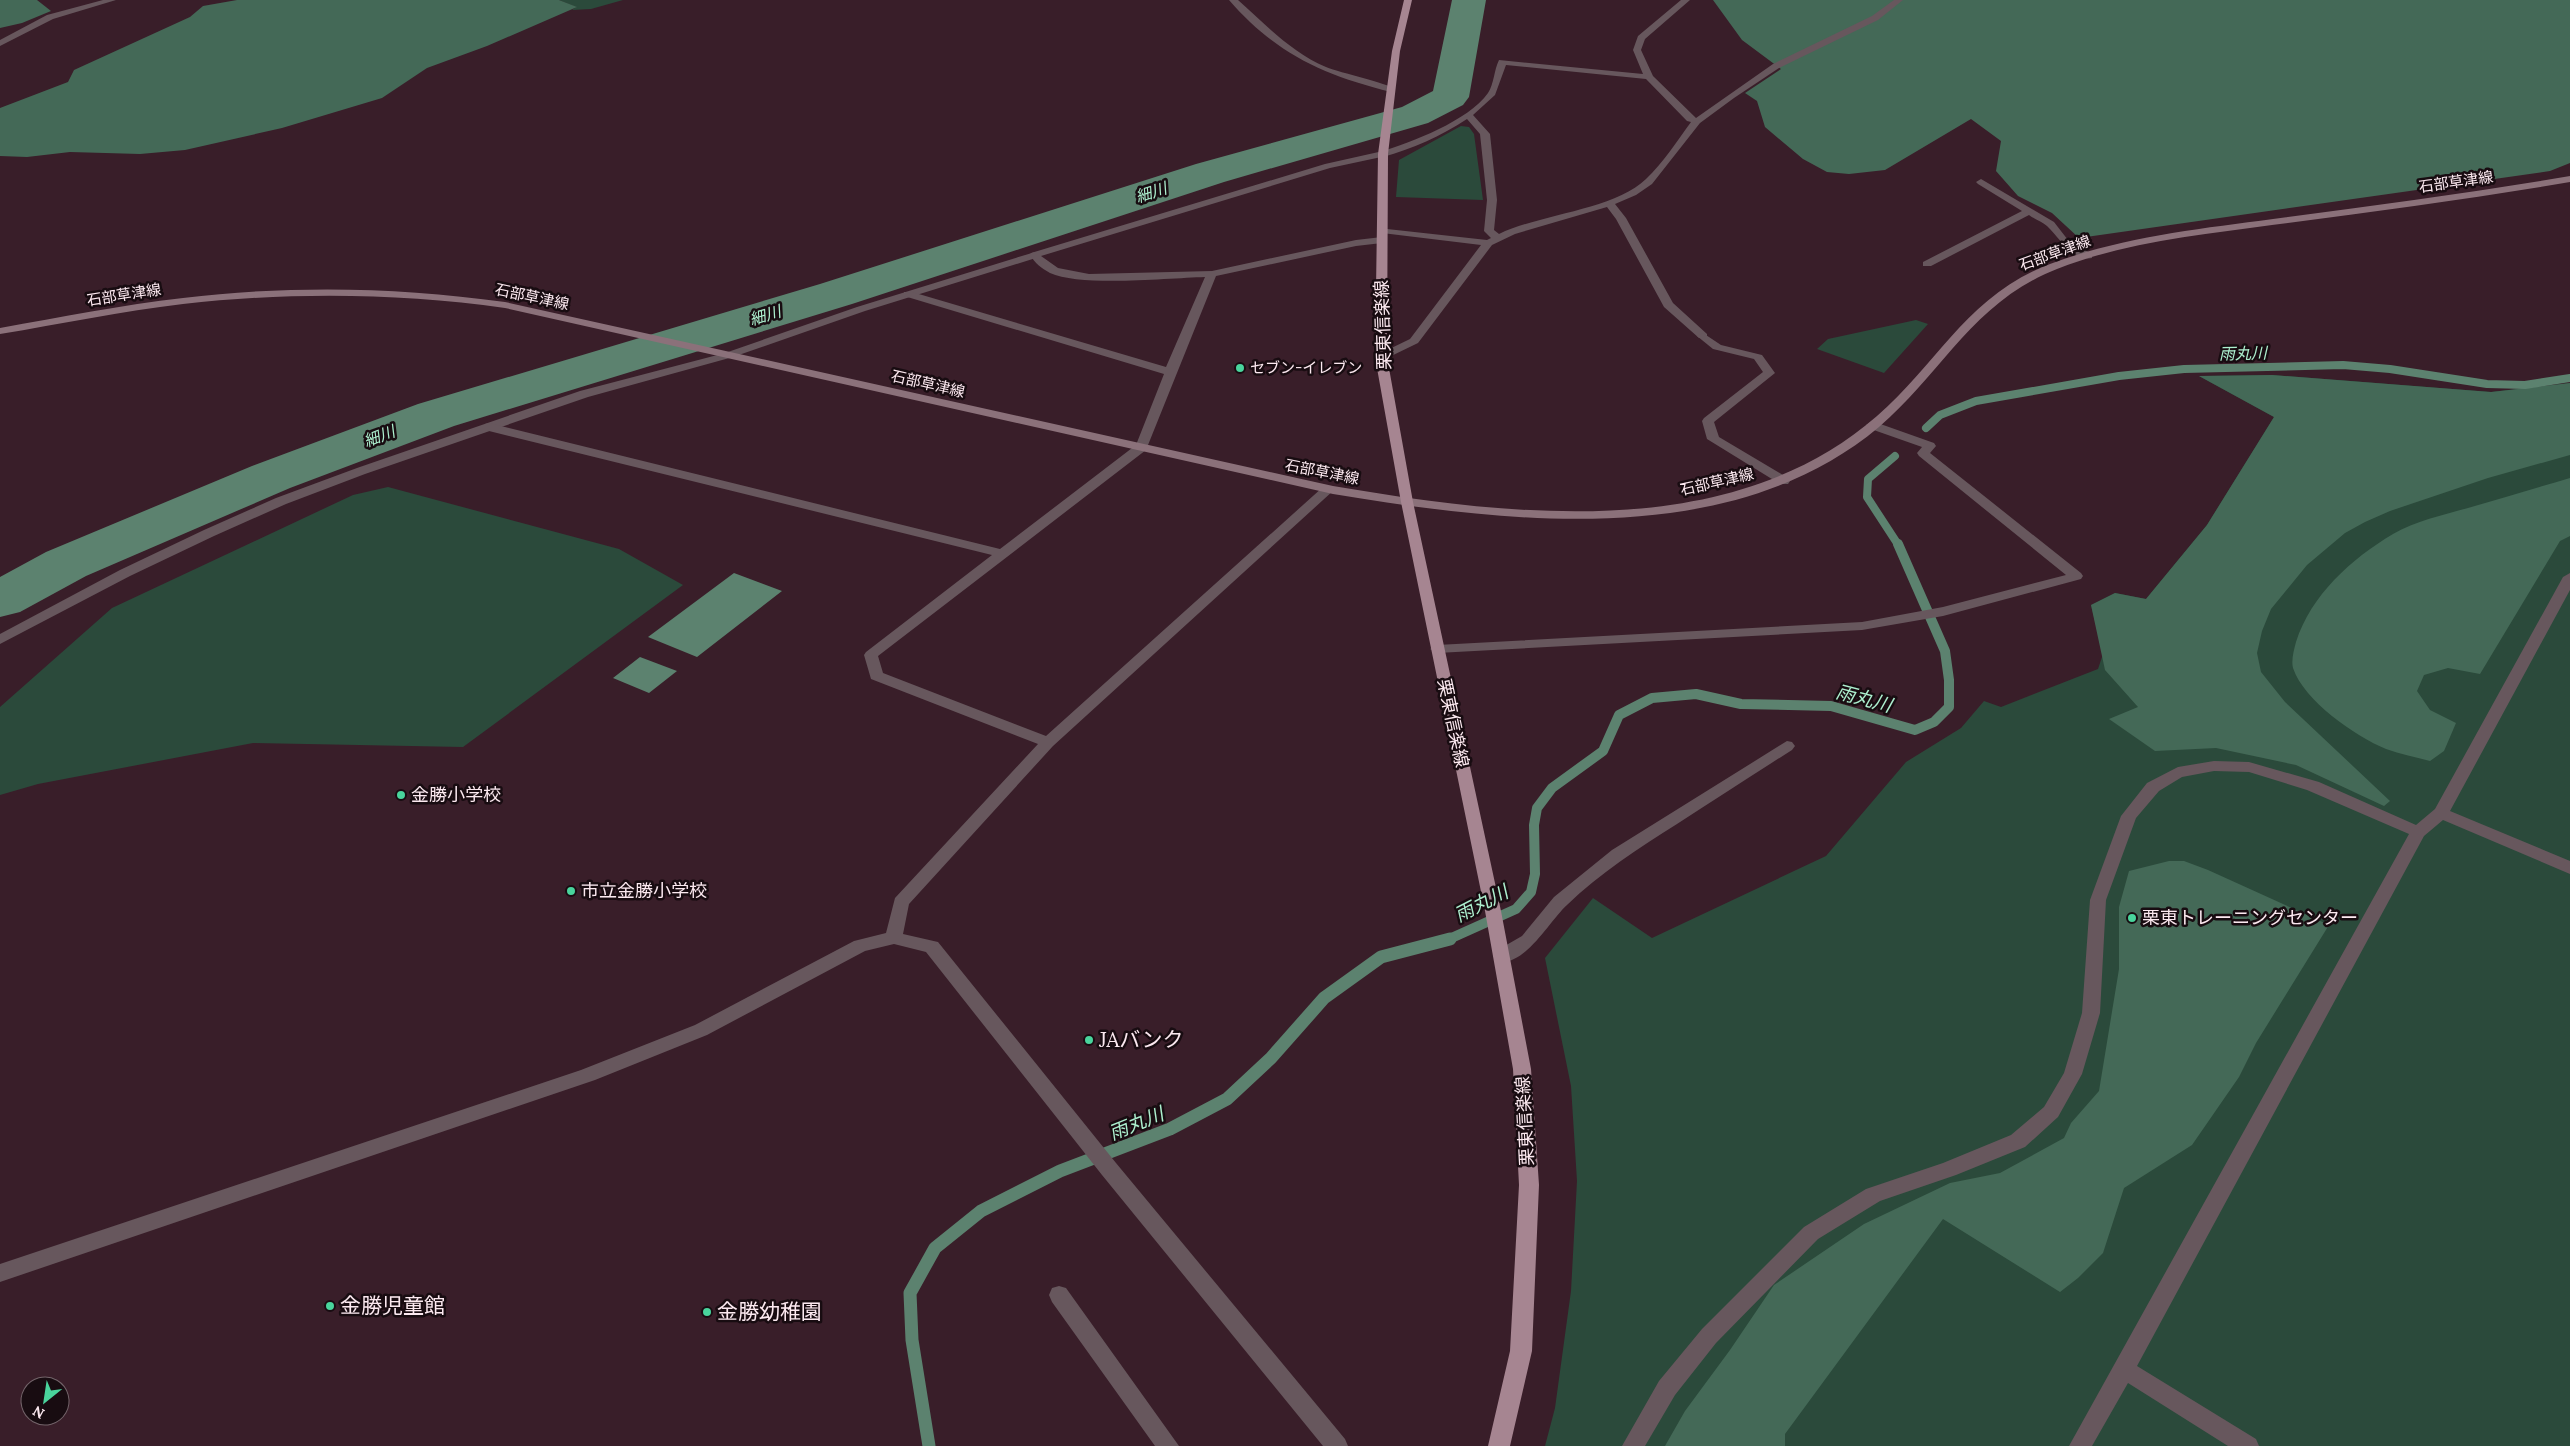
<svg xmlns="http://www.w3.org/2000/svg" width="2570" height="1446" font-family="Lora,'Noto Sans JP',serif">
<rect width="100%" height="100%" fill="#391e29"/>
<path fill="#2b4a3b" d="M 559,0 L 623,0 L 591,9 L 572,10 L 576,7 Z
M 1461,126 L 1469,127 L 1474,134 L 1483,200 L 1396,197 L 1399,160 Z
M 1916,320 L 1928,324 L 1884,373 L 1817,349 L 1828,339 Z
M 2272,375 L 2491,392 L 2570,383 L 2570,1446 L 1545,1446 L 1555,1408 L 1571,1291 L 1577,1181 L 1571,1086 L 1545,958 L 1593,898 L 1652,938 L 1826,856 L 1906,762 L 1961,728 L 1984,701 L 2001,707 L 2098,669 L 2103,654 L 2091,605 L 2115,593 L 2146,599 L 2207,525 L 2274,417 L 2199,376 Z
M 388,487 L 619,549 L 683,585 L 463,747 L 253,743 L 38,784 L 0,795 L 0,707 L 112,608 L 353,495 Z"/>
<path fill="#446957" d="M 0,0 L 37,0 L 51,11 L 22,23 L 0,28 Z
M 237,0 L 559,0 L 577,7 L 487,46 L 427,68 L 382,98 L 282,128 L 185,150 L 140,154 L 70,152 L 27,157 L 0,156 L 0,108 L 68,82 L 74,70 L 190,17 L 203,6 Z
M 1713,0 L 2570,0 L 2570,163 L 2550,171 L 2079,238 L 2052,213 L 2018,196 L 1996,171 L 2001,141 L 1971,119 L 1885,170 L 1849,174 L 1827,172 L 1803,159 L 1765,127 L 1757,101 L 1745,93 L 1781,69 L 1742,40 Z
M 2272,375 L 2491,392 L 2570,383 L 2570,455 L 2488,478 L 2390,511 L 2365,522 L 2345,533 L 2307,565 L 2271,609 L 2262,631 L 2257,653 L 2261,672 L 2285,702 L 2390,801 L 2384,806 L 2296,765 L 2216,748 L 2155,751 L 2109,719 L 2138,707 L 2105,670 L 2091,605 L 2115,593 L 2146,599 L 2207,525 L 2274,417 L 2199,376 Z
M 2570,478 L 2570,536 L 2560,541 L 2480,674 L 2448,668 L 2424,675 L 2417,691 L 2430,710 L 2456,723 L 2444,751 L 2430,761 C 2416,757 2400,754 2386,749 C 2355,736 2304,701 2293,668 C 2291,660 2294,650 2296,642 C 2311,595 2351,559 2393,534 C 2415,521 2443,515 2468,508 C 2502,498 2536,488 2570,478 Z
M 2169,861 L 2184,861 L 2208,870 L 2329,925 L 2256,1043 L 2239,1077 L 2192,1145 L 2124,1188 L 2103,1253 L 2078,1278 L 2060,1292 L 1943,1219 L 1785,1434 L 1785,1446 L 1665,1446 L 1685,1411 L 1730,1350 L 1774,1285 L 1864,1224 L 1950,1183 L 2000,1173 L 2064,1138 L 2071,1123 L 2099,1091 L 2119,969 L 2119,907 L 2129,871 Z"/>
<path fill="#5c826f" d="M 734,573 L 782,591 L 697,657 L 648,637 Z
M 640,657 L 677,671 L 649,693 L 613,678 Z"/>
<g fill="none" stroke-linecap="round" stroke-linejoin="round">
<path stroke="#5c826f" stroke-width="8" d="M 1926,428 L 1940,415 L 1976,401 L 2119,376 L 2184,369 L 2343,365 L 2390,369 L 2487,384 L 2525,385 L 2570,378
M 1895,456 L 1868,479 L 1867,497 L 1899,546"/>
<path stroke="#5c826f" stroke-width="10" d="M 1447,940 L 1516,909 L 1531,892 L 1535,874 L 1534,825 L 1537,808 L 1552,788 L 1603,751 L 1619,715 L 1652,698 L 1696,694 L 1741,704 L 1831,706 L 1915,730 L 1934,722 L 1949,707 L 1949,680 L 1945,651 L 1898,544"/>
<path stroke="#5c826f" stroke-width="13" d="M 929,1446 L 912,1340 L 910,1293 L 935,1248 L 981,1211 L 1060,1171 L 1170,1129 L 1227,1099 L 1271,1058 L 1324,998 L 1381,957 L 1450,939"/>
<path fill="#5c826f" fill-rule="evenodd" d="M 1452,0 L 1486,0 L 1469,97 L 1463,105 L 1428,123 L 1224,182 L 852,304 L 454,426 L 290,488 L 86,576 L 20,612 L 0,617 L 0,577 L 46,552 L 252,466 L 418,404 L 820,284 L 1196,164 L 1402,107 L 1433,91 Z"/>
<path fill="#67575d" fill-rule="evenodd" d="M 103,0 L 116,0 L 53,19 L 0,46 L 0,40 L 47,15 Z
M 1681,0 L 1690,0 L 1645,39 L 1641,50 L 1653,76 L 1696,118 L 1773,64 L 1872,16 L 1894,0 L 1903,0 L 1878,20 L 1779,68 L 1734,98 L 1700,123 L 1652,184 L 1636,195 L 1615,204 L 1626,218 L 1673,303 L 1707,334 L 1707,338 L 1699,338 L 1664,307 L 1616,219 L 1607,207 L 1515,234 L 1492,245 L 1418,343 L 1385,359 L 1377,359 L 1377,355 L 1410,339 L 1481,245 L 1382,233 L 1378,232 L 1378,228 L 1487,240 L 1491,238 L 1484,231 L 1487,200 L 1480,134 L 1467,119 C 1441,136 1412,149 1383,157 L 1378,154 L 1380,152 C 1412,142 1468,121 1488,93 C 1494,84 1494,70 1499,60 L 1643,74 L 1633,50 L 1638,36 ZM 1506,65 L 1646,79 L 1687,121 L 1691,122 C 1677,141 1663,163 1646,179 C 1614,210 1540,214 1499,234 L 1494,230 L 1497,200 L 1490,134 L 1473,115 L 1495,95 Z
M 1981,179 L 2054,222 L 2068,240 L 2092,254 L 2092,258 C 2073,262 2058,236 2047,226 C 2042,222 2034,219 2029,215 L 1931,266 L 1923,266 L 1923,262 L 2022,211 L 1978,184 L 1976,182 Z
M 1035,252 L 1039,253 L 1039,257 L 865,311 L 733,357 L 588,397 L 365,474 L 286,504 L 214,536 L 130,576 L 0,644 L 0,634 L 120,570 L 204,530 L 276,498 L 357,468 L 580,391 L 725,353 L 857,307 Z
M 2570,573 L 2570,590 L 2450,811 L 2570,861 L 2570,874 L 2443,820 L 2424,836 L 2137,1366 L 2256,1439 L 2259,1446 L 2228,1446 L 2128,1383 L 2092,1446 L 2069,1446 L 2409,834 L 2307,790 L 2249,772 L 2214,771 L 2182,777 L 2159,791 L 2136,818 L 2106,900 L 2100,1013 L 2082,1074 L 2058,1117 L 2025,1147 L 1956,1175 L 1880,1201 L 1818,1239 L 1716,1343 L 1675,1395 L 1645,1446 L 1622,1446 L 1659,1381 L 1702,1329 L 1804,1227 L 1866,1189 L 1943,1163 L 2011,1135 L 2044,1107 L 2064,1073 L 2082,1013 L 2090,900 L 2121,816 L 2147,783 L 2178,767 L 2214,761 L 2249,762 L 2319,782 L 2416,825 L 2435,809 L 2563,577 Z"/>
<path fill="#67575d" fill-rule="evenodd" d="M 1229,0 L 1238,0 C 1266,25 1291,52 1326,67 C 1341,73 1387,83 1395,89 L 1391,92 C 1323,75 1276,54 1229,0 Z
M 1383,151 L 1388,154 L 1386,156 L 1330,168 L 1041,256 L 1058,268 L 1089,274 L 1212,271 L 1356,240 L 1382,237 L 1387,240 L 1382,243 L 1356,246 L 1216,276 L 1146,450 L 878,656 L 883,673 L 1046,736 L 1323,487 L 1328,486 L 1334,490 L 1053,746 L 909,904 L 903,934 L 938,942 L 1116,1163 L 1345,1439 L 1348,1446 L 1323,1446 L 1102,1175 L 926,952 L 894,944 L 865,951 L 707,1035 L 595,1080 L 0,1282 L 0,1264 L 581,1070 L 695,1025 L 854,941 L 886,933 L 895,898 L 1038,744 L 871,679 L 864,655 L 866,652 L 992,555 L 485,430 L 485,424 L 489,423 L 1000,549 L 1136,445 L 1164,374 L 904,296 L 904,292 L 912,292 L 1166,367 L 1205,277 C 1169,278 1080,287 1050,273 C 1041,268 1035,263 1030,255 L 1031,253 L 1325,164 Z
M 1703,333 L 1721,345 L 1762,355 L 1775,373 L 1714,422 L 1719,437 L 1788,478 L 1790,481 L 1788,484 L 1780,484 L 1707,439 L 1702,421 L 1704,418 L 1763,372 L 1754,359 L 1713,349 L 1697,336 Z
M 1872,421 L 1934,443 L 1936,446 L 1930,453 L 2081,573 L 2083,576 L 2081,579 L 1943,616 L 1862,630 L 1437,653 L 1430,649 L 1437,645 L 1862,622 L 1943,607 L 2066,575 L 1919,456 L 1917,453 L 1922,447 L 1868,428 L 1866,425 Z
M 1787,741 L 1792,742 L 1795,746 L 1792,750 C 1754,774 1716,799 1677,824 C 1639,848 1600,873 1567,905 C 1550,920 1524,969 1496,961 L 1493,956 L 1496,951 L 1522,936 L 1554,897 L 1612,850 Z
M 1059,1286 L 1066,1288 L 1179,1446 L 1155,1446 L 1052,1302 L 1049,1295 L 1052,1288 Z"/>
<path fill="#8b717a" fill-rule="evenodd" d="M 2570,176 L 2570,182 C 2471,199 2372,212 2272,225 C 2200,235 2125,242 2057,269 C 1973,302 1943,372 1879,427 C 1731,551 1509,523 1333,494 L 505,308 C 398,293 291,292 183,304 C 122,311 61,324 0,334 L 0,328 C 61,317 122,305 183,298 C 291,285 398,287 505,302 L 1333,486 C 1510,516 1730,544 1877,416 C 1939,362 1968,295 2050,264 C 2122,237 2198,229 2273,219 C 2372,206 2471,193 2570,176 Z"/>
<path fill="#a68591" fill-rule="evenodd" d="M 1404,0 L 1412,0 L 1400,51 L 1388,154 L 1387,357 L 1413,502 L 1501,911 L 1531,1069 L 1539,1185 L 1532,1351 L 1510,1446 L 1488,1446 L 1510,1351 L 1519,1185 L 1513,1069 L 1485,911 L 1401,502 L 1375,357 L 1378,154 L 1392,51 Z"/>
</g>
<g fill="#49d49c" stroke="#180c11" stroke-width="2">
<circle cx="1240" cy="368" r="5"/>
<circle cx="401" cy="795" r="5"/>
<circle cx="571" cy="891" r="5"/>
<circle cx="2132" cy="918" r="5"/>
<circle cx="1089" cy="1040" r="5"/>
<circle cx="330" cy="1306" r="5"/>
<circle cx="707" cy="1312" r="5"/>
</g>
<g text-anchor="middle" stroke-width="5" stroke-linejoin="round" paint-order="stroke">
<g font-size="15" fill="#fce9f0" stroke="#180c11">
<text transform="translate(2456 182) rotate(-8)" y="5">石部草津線</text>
<text transform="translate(2055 253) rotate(-20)" y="5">石部草津線</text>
<text transform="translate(124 295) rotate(-9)" y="5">石部草津線</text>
<text transform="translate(532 297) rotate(12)" y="5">石部草津線</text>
<text transform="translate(928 384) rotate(13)" y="5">石部草津線</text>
<text transform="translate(1322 472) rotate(11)" y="5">石部草津線</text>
<text transform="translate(1717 482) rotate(-13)" y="5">石部草津線</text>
</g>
<g font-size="15" fill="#fce9f0" stroke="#180c11" text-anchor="start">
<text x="1250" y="373">セブン-イレブン</text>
</g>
<g font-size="16" font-style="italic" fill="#adf0cf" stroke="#180c11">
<text transform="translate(1151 192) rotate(-18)" y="6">細川</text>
<text transform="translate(765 315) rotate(-17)" y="6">細川</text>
<text transform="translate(2243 353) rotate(-1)" y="6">雨丸川</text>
<text transform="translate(379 436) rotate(-21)" y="6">細川</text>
</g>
<g font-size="18" fill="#fce9f0" stroke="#180c11">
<text transform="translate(1383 325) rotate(-92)" y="6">栗東信楽線</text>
<text transform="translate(1453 723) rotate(78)" y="6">栗東信楽線</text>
<text transform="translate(1525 1121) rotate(-93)" y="6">栗東信楽線</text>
</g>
<g font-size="18" fill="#fce9f0" stroke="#180c11" text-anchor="start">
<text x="411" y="801">金勝小学校</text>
<text x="581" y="897">市立金勝小学校</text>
<text x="2142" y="924">栗東トレーニングセンター</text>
</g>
<g font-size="19" font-style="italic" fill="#adf0cf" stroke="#180c11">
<text transform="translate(1864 698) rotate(15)" y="7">雨丸川</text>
<text transform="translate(1481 903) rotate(-27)" y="7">雨丸川</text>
<text transform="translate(1136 1123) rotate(-22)" y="7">雨丸川</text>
</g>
<g font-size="21" fill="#fce9f0" stroke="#180c11" text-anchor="start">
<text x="1099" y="1047">JAバンク</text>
<text x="340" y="1313">金勝児童館</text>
<text x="717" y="1319">金勝幼稚園</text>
</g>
</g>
<g transform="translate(45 1401) rotate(210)"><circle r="24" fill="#180c11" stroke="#73646a"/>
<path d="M0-4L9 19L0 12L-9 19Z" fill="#49d49c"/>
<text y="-8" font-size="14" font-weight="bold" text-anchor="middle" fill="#fce9f0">N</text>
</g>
</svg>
